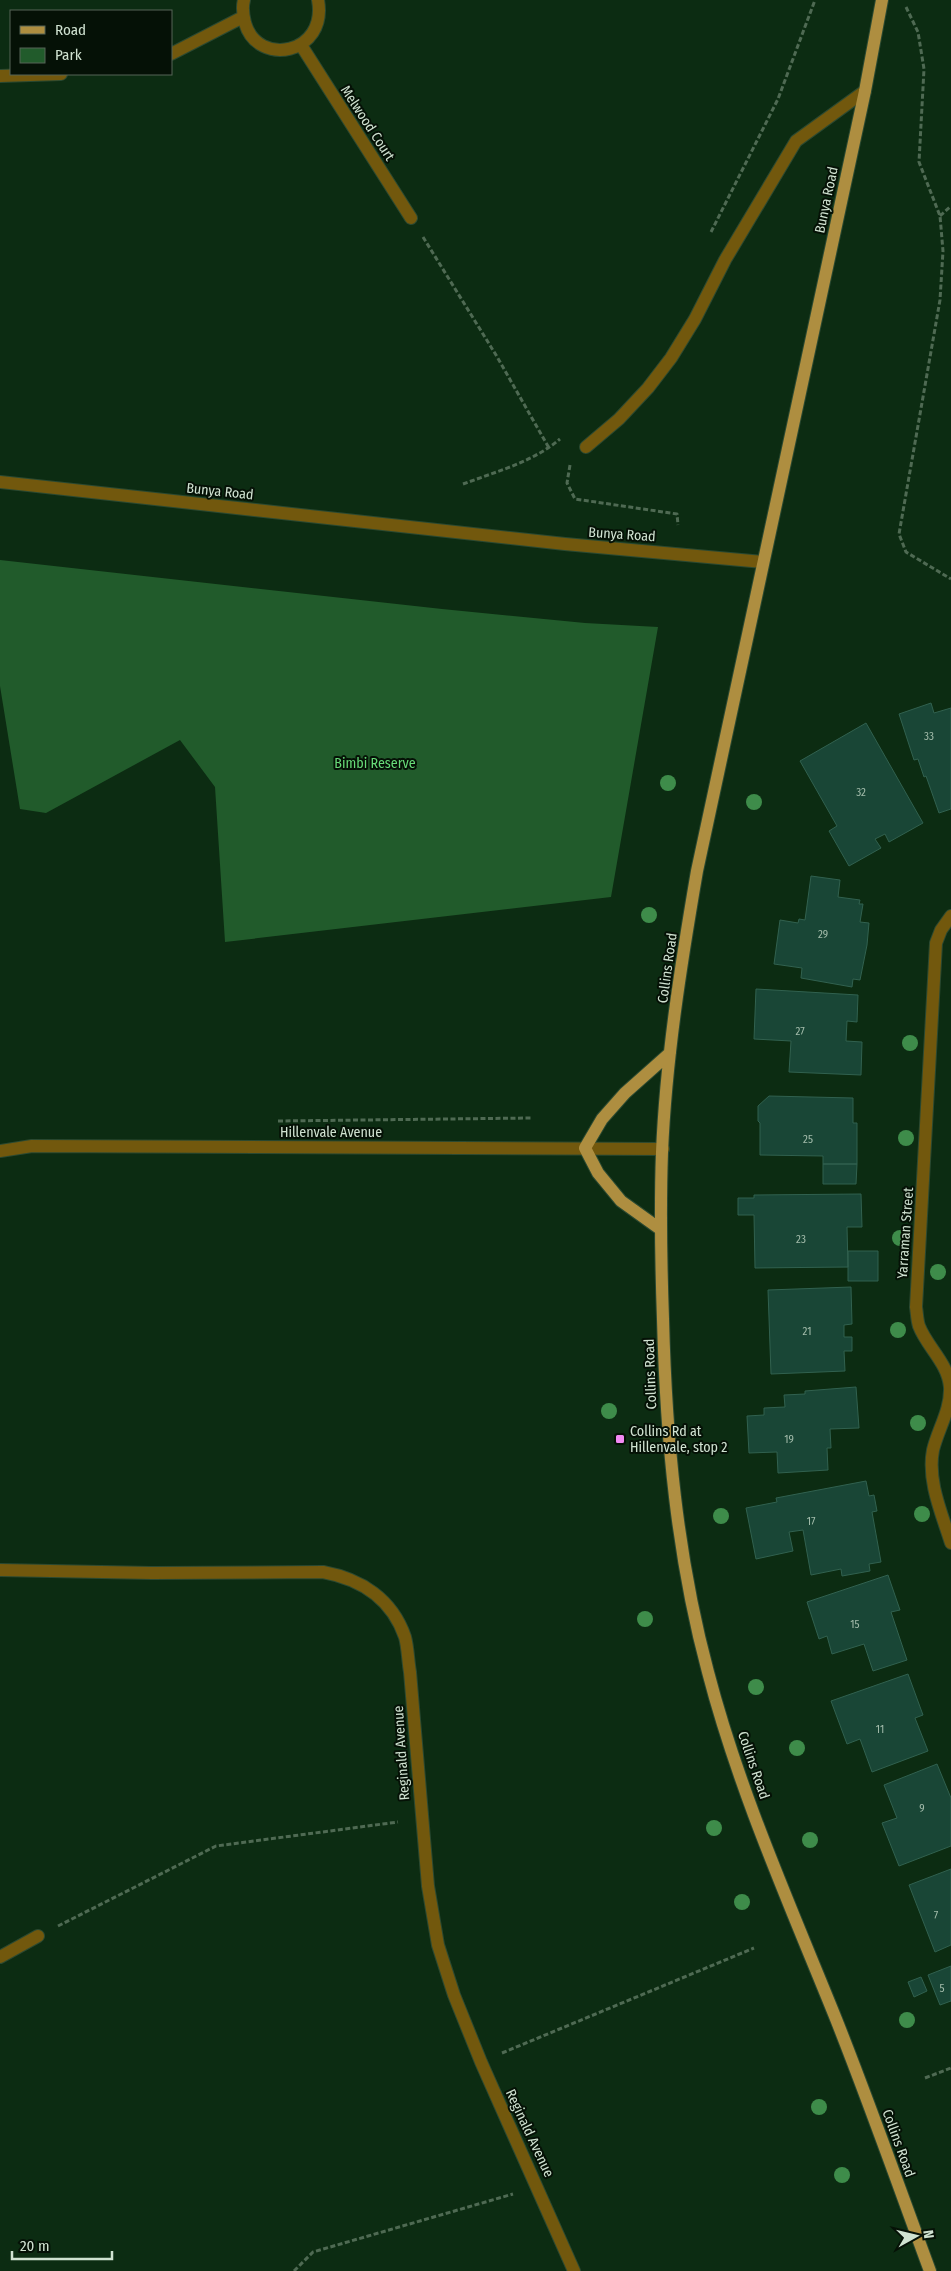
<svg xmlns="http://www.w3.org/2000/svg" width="951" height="2271" font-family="'Fira Sans Condensed',sans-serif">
<rect width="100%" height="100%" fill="#0c2c12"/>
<path fill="#215b2b" d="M 0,560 L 442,609 L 585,623 L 658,627 L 611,897 L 225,942 L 215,787 L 180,740 L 46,813 L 20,809 L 0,686 Z"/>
<path fill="#194636" stroke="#31614f" d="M 931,703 L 934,713 L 951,708 L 951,809 L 939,813 L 926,776 L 924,777 L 918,759 L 914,760 L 899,714 Z
M 866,723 L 923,823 L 889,842 L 885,834 L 875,839 L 881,848 L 849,866 L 829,831 L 837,826 L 800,761 Z
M 811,876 L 840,880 L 838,897 L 860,900 L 859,904 L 863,904 L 860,922 L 869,923 L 867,945 L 860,980 L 853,979 L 852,987 L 801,978 L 802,968 L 774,964 L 780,920 L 798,923 L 799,919 L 805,920 Z
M 756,989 L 858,995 L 857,1022 L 847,1021 L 846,1041 L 862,1042 L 861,1075 L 789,1072 L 791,1041 L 754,1039 Z
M 769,1096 L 853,1098 L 853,1123 L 857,1123 L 857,1164 L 823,1164 L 823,1156 L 760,1155 L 760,1123 L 758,1121 L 758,1106 Z
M 823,1164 L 857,1164 L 856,1184 L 823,1184 Z
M 861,1194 L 862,1227 L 847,1227 L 848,1267 L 755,1268 L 754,1215 L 738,1215 L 738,1198 L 754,1198 L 754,1195 Z
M 848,1251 L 878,1251 L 878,1281 L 848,1281 Z
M 851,1287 L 852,1324 L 844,1325 L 844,1337 L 852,1337 L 852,1351 L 844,1351 L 845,1371 L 771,1374 L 768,1290 Z
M 856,1387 L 859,1428 L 830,1429 L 831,1448 L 827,1448 L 828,1470 L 778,1473 L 777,1452 L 749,1453 L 747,1416 L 764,1415 L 764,1408 L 785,1407 L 784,1395 L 805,1394 L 805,1391 Z
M 866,1481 L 869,1496 L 874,1495 L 877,1511 L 872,1512 L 881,1562 L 869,1564 L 870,1571 L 842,1576 L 841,1569 L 811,1575 L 803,1530 L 789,1532 L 793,1551 L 756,1559 L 746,1508 L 777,1502 L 776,1498 Z
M 888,1575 L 900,1610 L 891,1612 L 907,1660 L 873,1671 L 864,1644 L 832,1654 L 827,1636 L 819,1639 L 807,1602 Z
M 908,1674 L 923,1715 L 915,1718 L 928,1751 L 872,1772 L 860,1739 L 847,1744 L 831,1701 Z
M 937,1764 L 951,1798 L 951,1846 L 899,1866 L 882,1823 L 897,1818 L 884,1785 Z
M 951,1869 L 951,1945 L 935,1952 L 909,1885 Z
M 951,1966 L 951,2001 L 940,2005 L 928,1975 Z
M 921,1977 L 927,1991 L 914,1997 L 908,1982 Z"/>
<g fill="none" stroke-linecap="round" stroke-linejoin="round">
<defs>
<path id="minor" d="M 244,0 C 242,7 243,15 245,23 C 258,68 328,54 318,0
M 301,45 L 411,218
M 171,54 L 243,17
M 0,76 L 61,74
M 586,447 L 619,419 L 648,388 L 671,358 L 695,319 L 725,260 L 796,141 L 865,91
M 0,482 L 565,544 L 763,562
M 951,916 L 941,930 L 936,943 L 916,1307 C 917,1313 917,1320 919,1326 C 927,1347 948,1363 950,1387 C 951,1410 938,1429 933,1450 C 927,1481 942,1514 951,1543
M 0,1151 L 32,1146 L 663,1149
M 0,1570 L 152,1573 L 323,1572 C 361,1579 392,1599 405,1637 C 408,1648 408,1661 410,1672 L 428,1886 L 438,1945 L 454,1995 L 481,2062 L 574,2271
M 0,1957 L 38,1936"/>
<path id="major" d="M 882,0 L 865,91 L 697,871 C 681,964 666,1058 662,1152 C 660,1208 661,1263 663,1319 C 666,1438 677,1557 708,1672 C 739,1791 790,1905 836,2019 C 869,2102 899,2187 930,2271
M 660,1229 L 621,1201 L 598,1173 L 585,1148 L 602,1119 L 625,1093 L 670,1053"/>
</defs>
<use href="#minor" stroke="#2b4931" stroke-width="14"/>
<use href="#major" stroke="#2b4931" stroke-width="14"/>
<path stroke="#4f6a53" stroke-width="3" stroke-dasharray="5 2.5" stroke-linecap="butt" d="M 906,7 L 918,32 L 924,69 L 919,162 L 940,216 L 943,251 L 940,300 L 899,534 L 906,552 L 951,579
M 940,216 L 951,206
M 711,232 L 778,99 L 815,0
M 423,237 L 496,355 L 549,448
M 570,465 L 567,483 L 575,499 L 677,514 L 678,525
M 463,484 C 495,472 533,462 560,439
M 278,1121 L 532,1118
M 58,1926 L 216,1846 L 398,1822
M 502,2053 L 754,1948
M 925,2078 L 951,2068
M 294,2271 L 313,2252 L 513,2194"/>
<use href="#minor" stroke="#72580d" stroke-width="12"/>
<use href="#major" stroke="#ae8e40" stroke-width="12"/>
</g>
<g fill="#3e8c4a">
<circle cx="668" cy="783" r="8"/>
<circle cx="754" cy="802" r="8"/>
<circle cx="649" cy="915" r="8"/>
<circle cx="910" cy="1043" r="8"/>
<circle cx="906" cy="1138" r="8"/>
<circle cx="900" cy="1238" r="8"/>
<circle cx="938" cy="1272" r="8"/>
<circle cx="898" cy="1330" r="8"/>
<circle cx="609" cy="1411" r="8"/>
<circle cx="918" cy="1423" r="8"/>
<circle cx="922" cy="1514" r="8"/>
<circle cx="721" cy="1516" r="8"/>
<circle cx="645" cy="1619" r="8"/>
<circle cx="756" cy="1687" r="8"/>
<circle cx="797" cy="1748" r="8"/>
<circle cx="714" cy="1828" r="8"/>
<circle cx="810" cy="1840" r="8"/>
<circle cx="742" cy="1902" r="8"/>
<circle cx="907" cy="2020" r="8"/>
<circle cx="819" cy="2107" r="8"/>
<circle cx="842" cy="2175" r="8"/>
</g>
<rect fill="#f28af3" stroke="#051106" stroke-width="2" x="615" y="1434" width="10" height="10" rx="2.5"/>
<g text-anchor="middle" stroke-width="4" stroke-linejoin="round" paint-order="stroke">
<g font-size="11" fill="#a2bbaa">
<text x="929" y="740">33</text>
<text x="861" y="796">32</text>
<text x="823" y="938">29</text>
<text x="800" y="1035">27</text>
<text x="808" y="1143">25</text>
<text x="801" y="1243">23</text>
<text x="807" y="1335">21</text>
<text x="789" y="1443">19</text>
<text x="811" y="1525">17</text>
<text x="855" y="1628">15</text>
<text x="880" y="1733">11</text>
<text x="922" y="1812">9</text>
<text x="936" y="1919">7</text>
<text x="942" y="1992">5</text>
</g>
<g font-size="14" fill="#d0e2d1" stroke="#051106">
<text transform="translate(368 123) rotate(57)" y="5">Melwood Court</text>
<text transform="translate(826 200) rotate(-78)" y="5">Bunya Road</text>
<text transform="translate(220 491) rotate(6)" y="5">Bunya Road</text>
<text transform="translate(622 534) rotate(4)" y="5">Bunya Road</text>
<text transform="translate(667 968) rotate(-82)" y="5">Collins Road</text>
<text x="331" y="1137">Hillenvale Avenue</text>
<text transform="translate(905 1233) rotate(-86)" y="5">Yarraman Street</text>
<text transform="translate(650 1374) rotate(-92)" y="5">Collins Road</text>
<text transform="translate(401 1753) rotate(-94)" y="5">Reginald Avenue</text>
<text transform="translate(754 1765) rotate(71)" y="5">Collins Road</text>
<text transform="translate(530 2133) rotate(65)" y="5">Reginald Avenue</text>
<text transform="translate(899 2143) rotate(70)" y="5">Collins Road</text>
</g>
<g font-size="14" fill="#67db78" stroke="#051106">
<text x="375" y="768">Bimbi Reserve</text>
</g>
<g font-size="14" fill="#d0e2d1" stroke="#051106" text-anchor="start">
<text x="630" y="1436">Collins Rd at<tspan x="630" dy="16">Hillenvale, stop 2</tspan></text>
</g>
</g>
<rect x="10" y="10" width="162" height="65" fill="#051106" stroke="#566557"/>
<rect x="20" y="26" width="25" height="8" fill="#ae8e40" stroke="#566557"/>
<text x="55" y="35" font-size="15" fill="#d0e2d1">Road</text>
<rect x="20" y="48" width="25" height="15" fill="#215b2b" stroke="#566557"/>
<text x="55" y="60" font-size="15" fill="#d0e2d1">Park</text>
<g transform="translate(916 2236) rotate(82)" stroke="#051106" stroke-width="4" paint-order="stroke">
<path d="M0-4L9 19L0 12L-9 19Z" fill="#d0e2d1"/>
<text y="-8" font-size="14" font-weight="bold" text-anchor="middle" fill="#d0e2d1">N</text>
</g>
<path d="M12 2251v8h100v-8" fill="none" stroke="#d0e2d1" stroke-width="2.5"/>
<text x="20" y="2251" font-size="15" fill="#d0e2d1" stroke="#051106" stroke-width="4" paint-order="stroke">20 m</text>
</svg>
